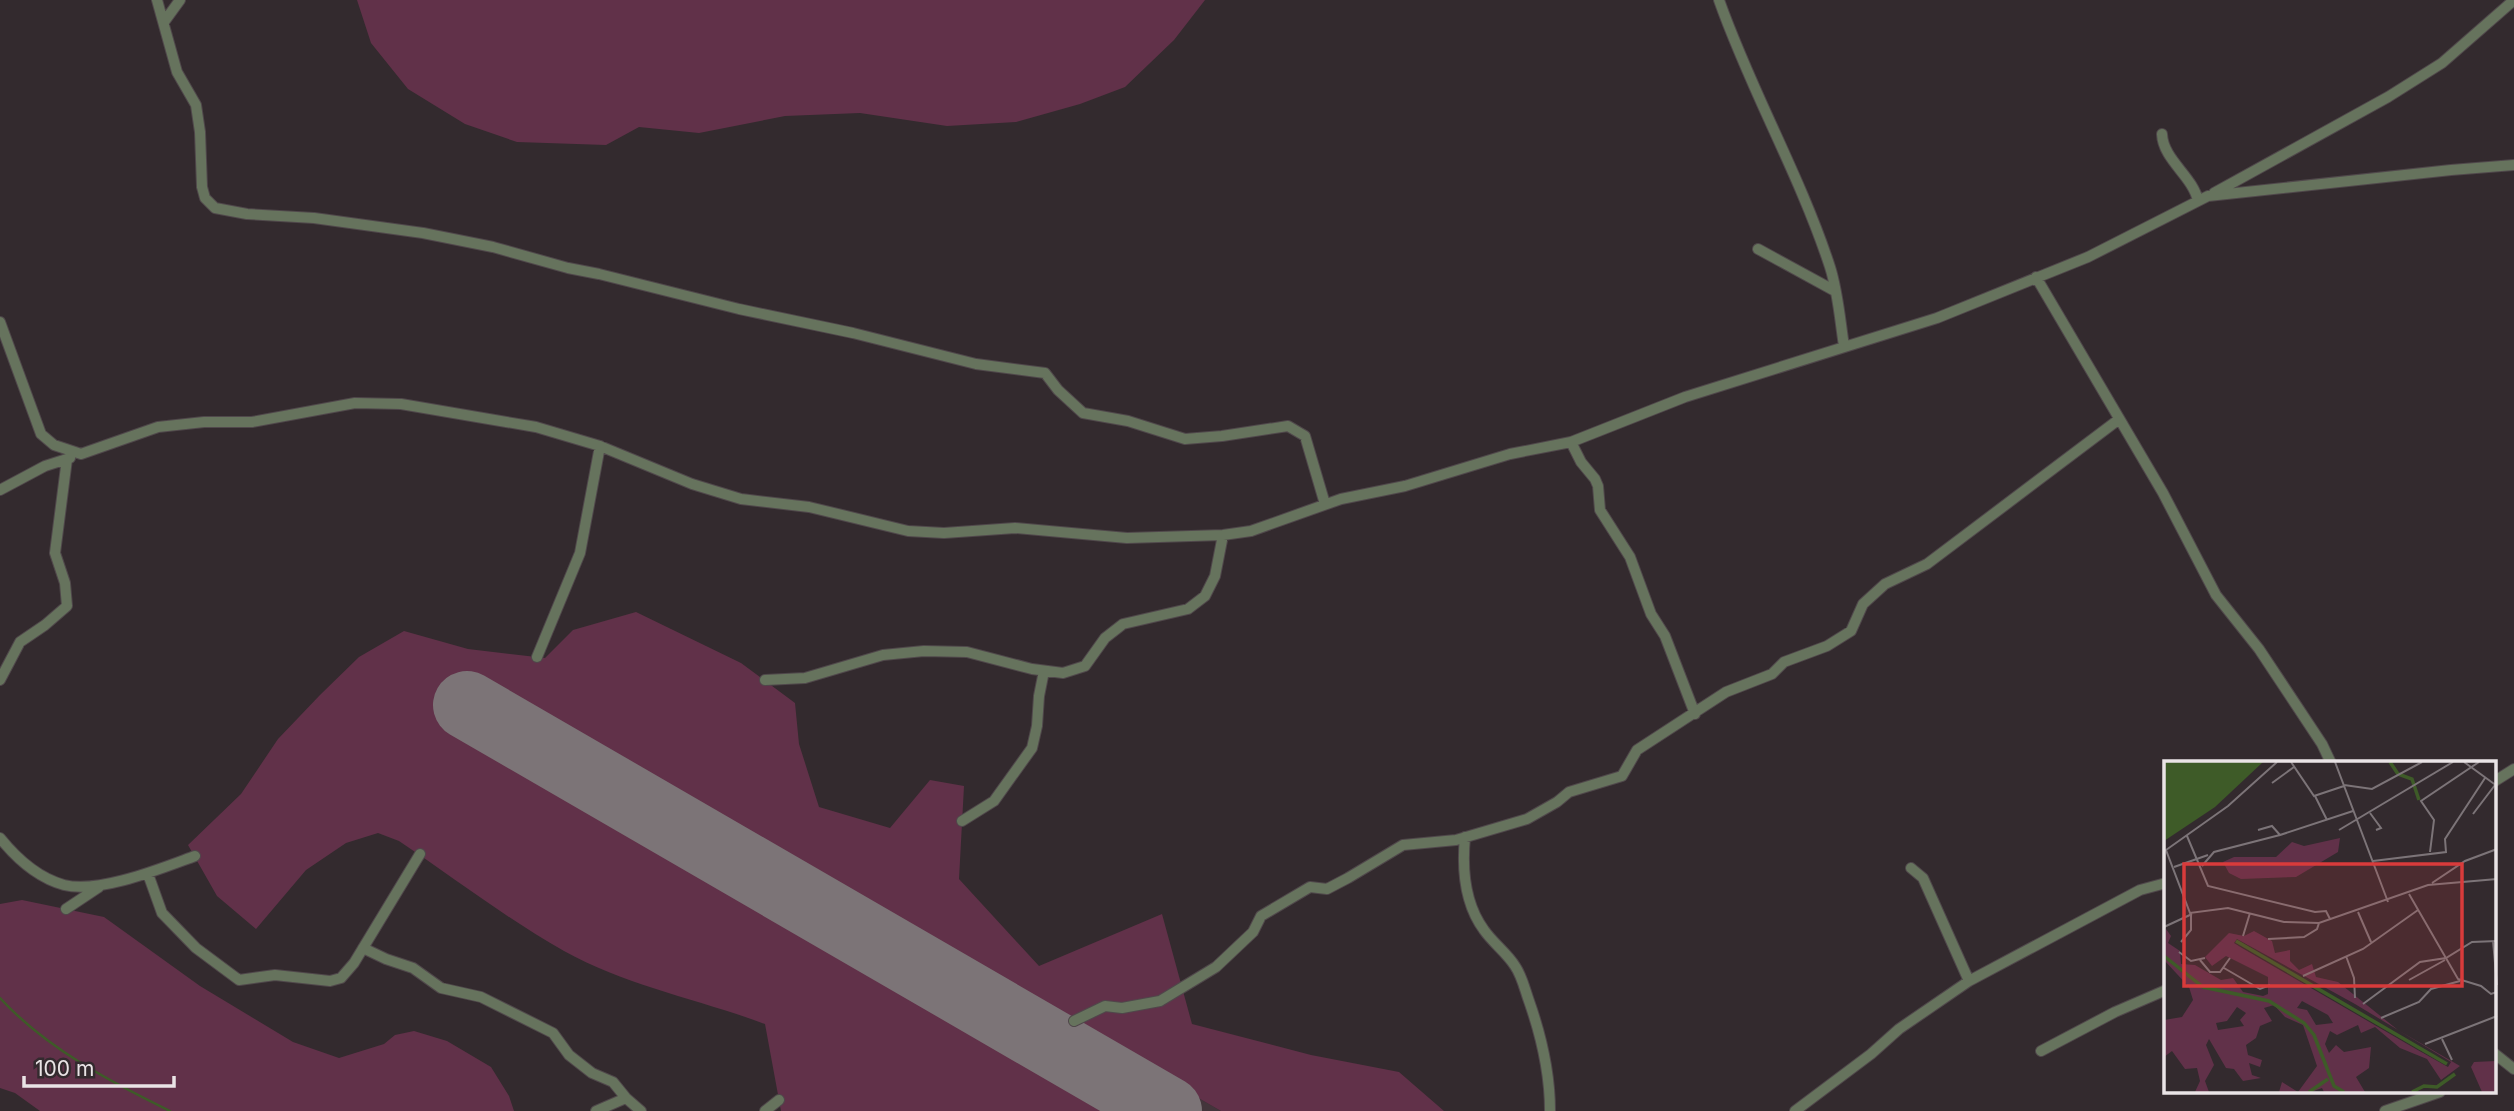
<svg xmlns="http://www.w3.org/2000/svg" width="2514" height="1111" font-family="Inter,sans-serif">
<rect width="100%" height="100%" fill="#332a2e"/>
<path fill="#43353b" d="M 481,684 L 767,848 L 1221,1111 L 1138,1111 L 801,911 L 530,767 L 450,715 Z"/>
<path fill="#613149" d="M 357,0 L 1205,0 L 1174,40 L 1125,87 L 1080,104 L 1016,122 L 947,126 L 860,113 L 785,116 L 699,133 L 639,127 L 606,145 L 517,142 L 465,124 L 408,89 L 371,43 Z
M 636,612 L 741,663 L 795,703 L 799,744 L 819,807 L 890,828 L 930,780 L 964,786 L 959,879 L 1039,966 L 1162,914 L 1192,1024 L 1311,1055 L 1399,1072 L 1444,1111 L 1221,1111 L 481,684 L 451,715 L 530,767 L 801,911 L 1138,1111 L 781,1111 L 765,1024 C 698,999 627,986 564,951 C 507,919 453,877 399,841 L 378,833 L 346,843 L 306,870 L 256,929 L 217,896 L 188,845 L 241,794 L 278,739 L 320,695 L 359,657 L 404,631 L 468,649 L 545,658 L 573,630 Z
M 22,900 L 104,917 L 200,986 L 293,1042 L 339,1058 L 384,1044 L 395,1035 L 414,1031 L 447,1041 L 491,1067 L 509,1096 L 514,1111 L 40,1111 L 15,1093 L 0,1088 L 0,904 Z"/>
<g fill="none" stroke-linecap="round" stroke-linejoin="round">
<path stroke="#3e5b28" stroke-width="2.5" d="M 0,998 C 46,1048 109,1081 170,1111"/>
<path stroke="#7c7477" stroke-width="68" d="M 467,705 L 1168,1111"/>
<defs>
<path id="minor" d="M 157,0 L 177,72 L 196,105 L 200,132 L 202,187 L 205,198 L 215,208 L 247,214 L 314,218 L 423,233 L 493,247 L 568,268 L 599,274 L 739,309 L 853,333 L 976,364 L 1045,373 L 1058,390 L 1083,413 L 1128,421 L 1185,439 L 1222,436 L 1288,426 L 1305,436 L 1325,504
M 1719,0 C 1751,91 1800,175 1830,267 C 1838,292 1840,320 1844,346
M 164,22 L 180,0
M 2162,134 C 2163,160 2193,176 2198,201
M 2214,193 L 2388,97 L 2442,63 L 2514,0
M 1758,249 L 1835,291
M 2036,277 L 2163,493 L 2216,595 L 2259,649 L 2322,744 L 2331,763
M 0,322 L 41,434 L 54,445 L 81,454 L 158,427 L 204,422 L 252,422 L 355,403 L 401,404 L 536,427 L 600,446 L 692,484 L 741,499 L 809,507 L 908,531 L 944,533 L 1015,528 L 1127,538 L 1223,535 L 1251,531 L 1341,499 L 1405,486 L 1510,454 L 1571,442 L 1685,397 L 1937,318 L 2088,257 L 2208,196 L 2451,170 L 2514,165
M 1571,442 L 1581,462 L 1595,479 L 1598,486 L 1600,510 L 1630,557 L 1651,614 L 1665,636 L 1695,714
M 0,490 L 45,466 L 70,458
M 537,657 L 580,553 L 600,446
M 0,680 L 20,642 L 45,625 L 67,606 L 65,583 L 55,553 L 67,459
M 765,680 L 805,678 L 883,655 L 924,651 L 967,652 L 1032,669 L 1063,673 L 1085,666 L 1105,638 L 1123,624 L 1188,609 L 1205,596 L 1215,576 L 1223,535
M 2495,781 L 2514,769
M 962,821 L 994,801 L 1032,748 L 1037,726 L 1039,696 L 1044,671
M 1465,837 C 1462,868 1464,903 1484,930 C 1493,943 1507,953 1515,966 C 1522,976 1525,990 1529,1001 C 1542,1038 1550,1072 1550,1111
M 0,838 C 17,859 38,878 64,885 C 99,894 162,868 195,856
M 1911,868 L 1923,878 L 1969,981
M 148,874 L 162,913 L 196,948 L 239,980 L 275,975 L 330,981 L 341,978 L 354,963 L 420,854
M 66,909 L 99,887
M 363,948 L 386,959 L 413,968 L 441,988 L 481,997 L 553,1033 L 569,1055 L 592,1073 L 613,1082 L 626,1098 L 641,1111
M 1074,1021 L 1105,1006 L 1122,1008 L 1160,1001 L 1216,967 L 1253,932 L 1261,916 L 1310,887 L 1327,889 L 1348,878 L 1403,845 L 1456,840 L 1527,819 L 1557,802 L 1569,792 L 1622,776 L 1637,750 L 1726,692 L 1772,674 L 1784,662 L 1827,646 L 1851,631 L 1863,604 L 1885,584 L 1927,564 L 2118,420
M 2041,1051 L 2115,1012 L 2166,990
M 2495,1054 L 2514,1069
M 596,1111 L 626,1098
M 765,1111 L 779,1100
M 1795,1111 L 1871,1054 L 1899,1029 L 1969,981 L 2140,890 L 2166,883
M 2385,1111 L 2440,1092"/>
</defs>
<use href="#minor" stroke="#50484b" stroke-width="12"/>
<use href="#minor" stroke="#66735d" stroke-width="10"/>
</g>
<g transform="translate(2164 761)">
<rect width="332" height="332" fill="#332a2e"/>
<path d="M 176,77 L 174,91 L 132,116 L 77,118 L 65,112 L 59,101 L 70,96 L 112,96 L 128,81 L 140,85 ZM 2,168 L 7,175 L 4,182 L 16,190 L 17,203 L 31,204 L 57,219 L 69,217 L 79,231 L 99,235 L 104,233 L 104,216 L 62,195 L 48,205 L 41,196 L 65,172 L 80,175 L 90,170 L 108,180 L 111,192 L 126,189 L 126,200 L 135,209 L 148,203 L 152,216 L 174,221 L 234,269 L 296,305 L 277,319 L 263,298 L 236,287 L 211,266 L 197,272 L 194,264 L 173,274 L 166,270 L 161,283 L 165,292 L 172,284 L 180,291 L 207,286 L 205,307 L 192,316 L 201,331 L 160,331 L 158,327 L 147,331 L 115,331 L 118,321 L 134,331 L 153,305 L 139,264 L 121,256 L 110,244 L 100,247 L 108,260 L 96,265 L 92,277 L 82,284 L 84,294 L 98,299 L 96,306 L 85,302 L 88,314 L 97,317 L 79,320 L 70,308 L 62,307 L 45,278 L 42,284 L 50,304 L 41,320 L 45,331 L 31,331 L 36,320 L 33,307 L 21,308 L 8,290 L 0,296 L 0,259 L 18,256 L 29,239 L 25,226 L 0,199 ZM 73,178 L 191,243 L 287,301 L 284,306 L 252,288 L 78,187 L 70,182 ZM 138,240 L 164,254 L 169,262 L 152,264 L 143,249 L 133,247 ZM 73,246 L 82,252 L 76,259 L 80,265 L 54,269 L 52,262 L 63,260 ZM 332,300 L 332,331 L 318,331 L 307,306 L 310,301 Z" fill="#613149" fill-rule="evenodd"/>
<path d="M 0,1 L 99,1 L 51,46 L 0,80 Z" fill="#3e5b28"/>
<path fill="none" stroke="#3e5b28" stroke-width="3.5" d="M 226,1 L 234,13 L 248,18 L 255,39M 72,180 L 283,303M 0,195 L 39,226 L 105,240 L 140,262 L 150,274 L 170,325 L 180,331M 145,331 L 164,318M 248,331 L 260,325 L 273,326 L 291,313"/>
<path fill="none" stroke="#7c7478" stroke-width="2" d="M 113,1 L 64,45 L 2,89 L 26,152 L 64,147 L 120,161 L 155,162 L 264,124 L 333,118M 127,1 L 150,35 L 180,25M 171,1 L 224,141M 300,1 L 333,25M 108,22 L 130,6M 180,24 L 208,28 L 258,1M 151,35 L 163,59M 206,52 L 217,67 L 212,69M 309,53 L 331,24M 94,69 L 108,65 L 116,74 L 189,50M 175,69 L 289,1M 23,75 L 44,125 L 151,151 L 162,150 L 166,158M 266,91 L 270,59 L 257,40 L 315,1M 209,100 L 282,91 L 281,78 L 321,17M 38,105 L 50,91 L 116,74M 10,106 L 44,94M 268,122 L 301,100 L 333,88M 245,133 L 294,218 L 317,225 L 327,233 L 333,231M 194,151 L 207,181M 0,166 L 28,153M 79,175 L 86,152M 104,178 L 140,176 L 153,168 L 155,162M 329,180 L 333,224M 17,181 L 27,169 L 27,153M 15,191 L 27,200 L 41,197M 182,195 L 190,217 L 191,237M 36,199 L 46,211 L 56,211 L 66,197M 60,207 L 96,228 L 106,224M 139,215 L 199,188 L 254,149M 245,219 L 281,199M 199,243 L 256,201 L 282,197 L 308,181 L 333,180M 217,257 L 255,241 L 267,228 L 296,220M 278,278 L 288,299M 261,283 L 333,255"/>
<path fill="#d83b3b" fill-opacity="0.15" stroke="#d83b3b" stroke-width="3.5" d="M 20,103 L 298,103 L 298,225 L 20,225 Z"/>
<rect width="332" height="332" fill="none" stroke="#eae4e6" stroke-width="3.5"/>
</g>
<path d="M24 1076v10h150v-10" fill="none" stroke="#eae4e6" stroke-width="3.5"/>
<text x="35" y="1076" font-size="21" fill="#eae4e6" stroke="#332a2e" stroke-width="5" paint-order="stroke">100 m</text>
</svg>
